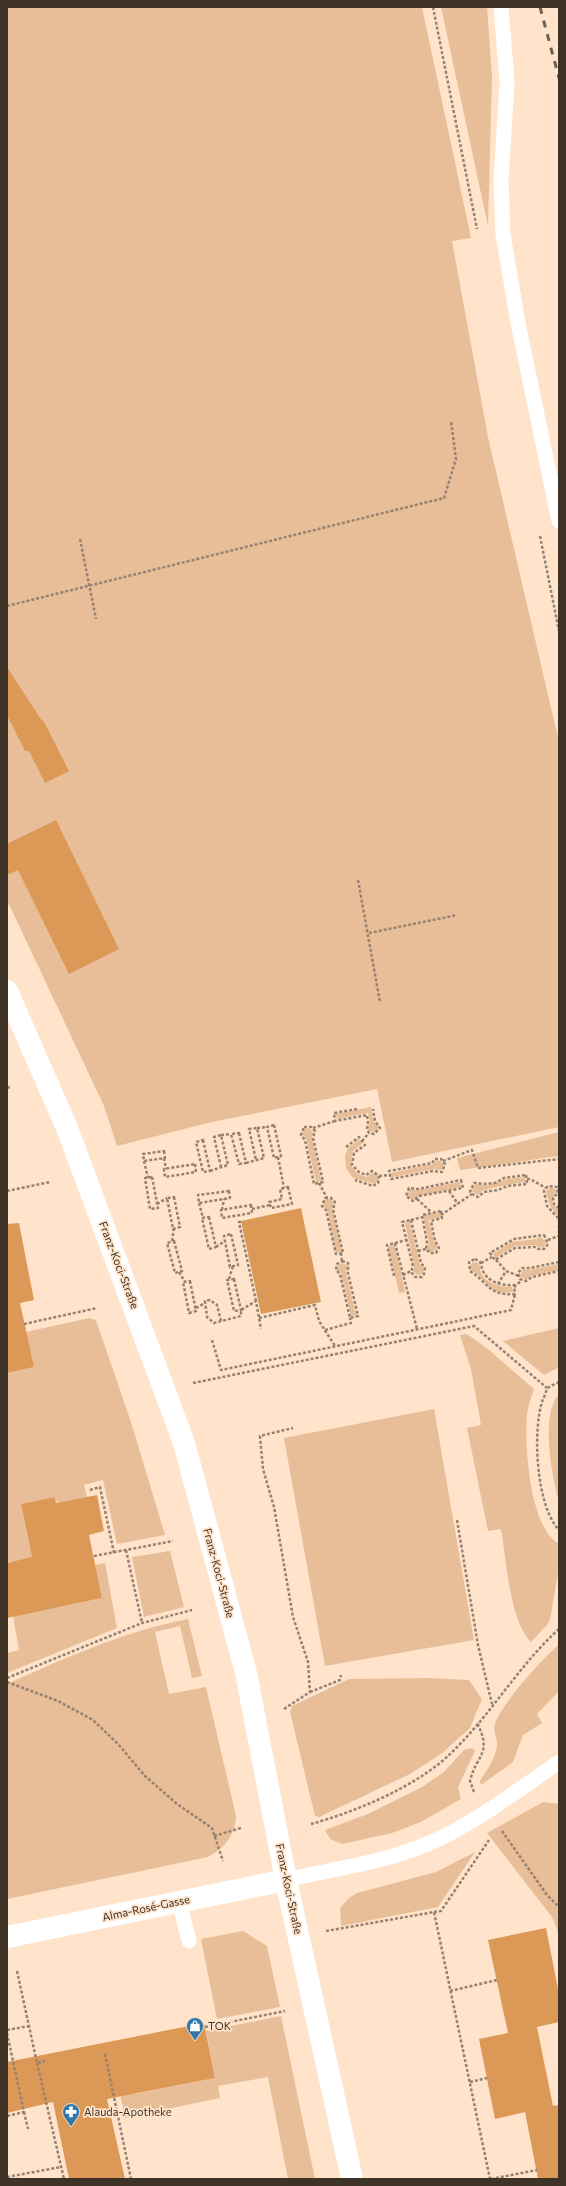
<svg xmlns="http://www.w3.org/2000/svg" width="566" height="2186" font-family="Commissioner,sans-serif">
<rect width="100%" height="100%" fill="#ffe3cb"/>
<path fill="#e7be98" d="M 7,7 L 422,7 L 471,238 L 452,241 L 488,437 L 559,742 L 559,1127 L 392,1162 L 377,1089 L 212,1122 L 117,1146 L 104,1106 L 7,900 Z
M 441,7 L 487,7 L 492,76 L 488,226 Z
M 371,1107 L 374,1122 L 379,1126 L 376,1132 L 369,1131 L 368,1127 L 370,1123 L 368,1113 L 337,1119 L 336,1114 Z
M 308,1128 L 313,1132 L 312,1138 L 321,1181 L 316,1182 L 306,1138 L 303,1135 L 303,1130 Z
M 559,1132 L 559,1156 L 460,1170 L 457,1158 Z
M 359,1139 L 362,1144 L 352,1152 L 351,1166 L 358,1174 L 367,1177 L 372,1173 L 377,1175 L 378,1180 L 375,1184 L 353,1178 L 346,1168 L 345,1156 L 348,1148 Z
M 438,1160 L 444,1164 L 441,1170 L 434,1169 L 392,1177 L 391,1173 L 433,1164 Z
M 525,1177 L 525,1182 C 518,1183 487,1188 482,1191 C 481,1193 480,1194 477,1195 L 472,1191 L 473,1187 L 477,1184 C 488,1188 495,1182 505,1180 C 511,1178 518,1178 525,1177 Z
M 460,1182 L 461,1187 L 418,1196 L 413,1200 L 407,1196 L 410,1189 L 417,1190 Z
M 551,1187 L 557,1190 L 552,1199 L 553,1205 L 559,1209 L 559,1217 C 550,1208 549,1203 546,1191 Z
M 326,1199 L 331,1199 L 334,1203 L 332,1208 L 342,1251 L 336,1253 L 327,1209 L 323,1206 Z
M 440,1212 L 441,1217 L 429,1220 L 434,1242 L 438,1248 L 435,1251 L 430,1252 L 427,1248 L 429,1242 L 423,1215 Z
M 410,1222 L 420,1265 L 424,1268 L 423,1273 L 419,1275 L 413,1272 L 414,1266 L 405,1223 Z
M 540,1237 L 546,1241 L 544,1247 L 539,1247 L 536,1245 L 515,1246 L 495,1258 L 493,1254 L 511,1242 L 536,1239 Z
M 395,1245 L 405,1292 L 399,1293 L 388,1246 Z
M 473,1262 L 479,1263 C 480,1265 480,1267 480,1269 C 482,1283 502,1288 512,1287 L 513,1292 C 488,1296 487,1279 471,1270 L 470,1266 Z
M 342,1263 L 348,1266 L 346,1272 L 356,1315 L 351,1316 L 341,1273 L 337,1270 L 338,1265 Z
M 559,1264 L 559,1270 L 531,1276 L 526,1280 L 520,1276 L 523,1269 L 529,1270 Z
M 89,1318 L 96,1320 L 131,1422 L 165,1535 L 117,1544 L 103,1480 L 84,1485 L 87,1497 L 57,1503 L 55,1497 L 21,1504 L 33,1563 L 14,1566 L 13,1561 L 7,1563 L 7,1373 L 34,1367 L 26,1332 Z
M 559,1328 L 559,1367 L 544,1375 L 503,1341 Z
M 467,1334 L 488,1349 L 534,1389 C 531,1398 528,1406 527,1415 C 524,1446 530,1528 559,1544 L 559,1567 L 550,1620 L 547,1625 L 531,1642 C 510,1622 506,1558 501,1529 L 488,1531 L 467,1428 L 481,1425 L 471,1369 L 460,1335 Z
M 559,1394 L 559,1502 C 552,1477 540,1415 559,1394 Z
M 434,1409 L 474,1640 L 325,1666 L 284,1438 Z
M 170,1551 L 184,1607 L 144,1617 L 132,1557 Z
M 105,1563 L 117,1628 L 7,1673 L 7,1653 L 19,1650 L 12,1611 L 60,1607 L 102,1598 L 95,1565 Z
M 188,1619 L 202,1676 L 192,1678 L 180,1626 L 155,1632 L 169,1694 L 206,1687 L 236,1816 C 235,1836 225,1847 208,1857 L 7,1899 L 7,1684 C 65,1658 125,1631 188,1619 Z
M 559,1645 L 559,1691 L 537,1714 L 542,1723 L 523,1735 L 513,1762 L 481,1785 L 480,1781 C 487,1770 496,1758 497,1745 C 498,1738 492,1731 495,1724 C 500,1706 544,1656 559,1645 Z
M 429,1678 L 469,1680 L 482,1699 L 470,1728 L 441,1754 L 410,1774 L 319,1817 L 315,1816 L 290,1712 L 292,1706 L 349,1679 Z
M 472,1748 L 475,1751 L 458,1787 L 461,1799 L 421,1822 L 392,1833 L 342,1844 L 330,1839 L 325,1830 L 368,1814 L 422,1787 L 444,1772 L 464,1750 Z
M 543,1802 L 559,1804 L 559,1934 L 552,1917 L 487,1833 Z
M 475,1852 L 438,1907 L 341,1926 L 340,1908 L 349,1898 L 357,1893 L 436,1872 Z
M 243,1931 L 267,1946 L 280,2007 L 217,2019 L 201,1939 Z
M 281,2016 L 315,2179 L 288,2179 L 268,2077 L 218,2086 L 220,2098 L 125,2118 L 112,2052 L 126,2050 L 135,2094 L 215,2078 L 206,2031 Z"/>
<path fill="#dc9856" d="M 7,667 L 42,721 L 43,720 L 69,771 L 45,783 L 29,751 L 25,751 L 7,715 Z
M 56,820 L 119,949 L 69,974 L 18,870 L 7,875 L 7,844 Z
M 301,1208 L 321,1302 L 261,1314 L 241,1221 Z
M 19,1223 L 34,1300 L 20,1303 L 34,1367 L 7,1373 L 7,1224 Z
M 97,1495 L 104,1531 L 89,1535 L 102,1598 L 7,1618 L 7,1563 L 32,1557 L 21,1504 L 55,1497 L 56,1503 Z
M 546,1928 L 559,1994 L 559,2022 L 537,2027 L 553,2106 L 559,2105 L 559,2179 L 538,2179 L 525,2112 L 495,2119 L 479,2039 L 508,2033 L 488,1940 Z
M 204,2023 L 215,2078 L 107,2099 L 125,2179 L 69,2179 L 53,2102 L 7,2113 L 7,2062 Z"/>
<g fill="none" stroke-linecap="round" stroke-linejoin="round">
<path stroke="#968271" stroke-width="2.5" stroke-dasharray="3 2" stroke-linecap="butt" d="M 433,7 L 477,229
M 540,536 L 559,631
M 80,539 L 96,619
M 7,606 L 444,498 L 456,459 L 451,421
M 358,880 L 380,1002
M 369,933 L 457,915
M 7,1088 L 10,1087
M 357,1109 L 334,1113 L 335,1121 L 367,1115 L 368,1123 L 367,1129 L 369,1133 L 374,1134 L 380,1128 L 375,1121 L 373,1109
M 274,1125 L 281,1156 L 274,1158 L 267,1127 Z
M 304,1127 L 311,1127 L 315,1131 L 313,1138 L 323,1182 L 314,1184 L 305,1140 L 301,1135 Z
M 257,1128 L 267,1127
M 313,1128 L 335,1121
M 239,1133 L 246,1163 L 239,1164 L 231,1134 Z
M 221,1135 L 231,1134
M 203,1140 L 210,1171 L 203,1172 L 196,1142 Z
M 362,1141 L 369,1133
M 346,1147 L 359,1137 L 365,1145 L 354,1153 L 352,1165 L 359,1172 L 366,1175 L 372,1171 L 379,1176 L 378,1183 L 373,1186 L 355,1180
M 164,1151 L 165,1158 L 144,1161 L 143,1154 Z
M 278,1157 L 284,1188
M 164,1158 L 166,1169
M 435,1159 L 441,1159 L 445,1164 L 442,1172 L 433,1171 L 391,1179 L 389,1171 L 432,1163 Z
M 144,1161 L 148,1178
M 443,1161 L 472,1150 L 478,1168 L 559,1159
M 246,1163 L 264,1158 L 257,1128 L 249,1129 L 256,1160
M 195,1164 L 196,1172 L 165,1177 L 164,1169 Z
M 210,1171 L 228,1165 L 221,1135 L 214,1137 L 221,1167
M 526,1175 L 527,1184 L 507,1186 L 498,1190 L 484,1192 L 478,1197 L 472,1194 L 470,1192 L 474,1183 L 483,1184 L 495,1183 L 504,1178 Z
M 379,1176 L 390,1175
M 152,1177 L 158,1208 L 150,1209 L 145,1178 Z
M 527,1179 L 530,1179 L 546,1188
M 461,1180 L 463,1188 L 419,1196 L 413,1201 L 406,1196 L 409,1188 L 418,1189 Z
M 319,1183 L 327,1198
M 288,1187 L 292,1204 L 271,1208 L 269,1202 L 282,1199 L 280,1189 Z
M 7,1191 L 50,1182
M 229,1191 L 230,1198 L 199,1203 L 198,1195 Z
M 449,1191 L 458,1204
M 174,1197 L 180,1227 L 173,1229 L 167,1198 Z
M 325,1198 L 331,1198 L 335,1202 L 333,1209 L 343,1253 L 336,1254 L 326,1210 L 322,1206 Z
M 417,1199 L 431,1212
M 199,1203 L 203,1218
M 157,1204 L 167,1198
M 251,1205 L 252,1213 L 222,1218 L 221,1210 Z
M 559,1208 L 554,1204 L 553,1198 L 558,1193 L 557,1187 L 548,1186 L 544,1191 L 547,1206 L 559,1219 L 559,1236
M 252,1209 L 270,1205
M 222,1210 L 224,1199
M 441,1211 L 442,1218 L 431,1221 L 435,1241 L 439,1248 L 436,1253 L 430,1253 L 426,1249 L 427,1242 L 422,1215 Z
M 441,1215 L 472,1194
M 209,1217 L 216,1247 L 209,1249 L 202,1218 Z
M 411,1220 L 421,1263 L 425,1268 L 424,1274 L 422,1277 L 415,1277 L 411,1272 L 413,1266 L 402,1222 Z
M 411,1220 L 422,1217
M 241,1222 L 239,1222 L 256,1301
M 231,1234 L 238,1265 L 230,1267 L 224,1236 Z
M 544,1235 L 548,1244 L 544,1249 L 538,1249 L 535,1247 L 515,1248 L 495,1260 L 490,1253 L 514,1239 Z
M 548,1240 L 558,1236
M 172,1241 L 174,1228
M 174,1241 L 182,1271 L 175,1273 L 167,1243 Z
M 395,1243 L 406,1240
M 216,1247 L 225,1241
M 418,1251 L 426,1249
M 341,1253 L 342,1261
M 475,1259 L 480,1262 C 482,1265 481,1268 483,1271 C 488,1282 502,1286 514,1285 L 515,1294 C 488,1296 489,1283 470,1271 L 469,1262 Z
M 496,1260 L 506,1271 L 519,1276
M 342,1261 L 348,1263 L 348,1273 L 358,1316 L 350,1318 L 340,1274 L 336,1270 L 337,1264 Z
M 559,1262 L 530,1268 L 522,1268 L 518,1273 L 520,1279 L 526,1281 L 532,1277 L 559,1271
M 481,1263 L 492,1257
M 179,1272 L 185,1282
M 403,1275 L 411,1271
M 394,1276 L 387,1245 L 395,1243 L 417,1329
M 229,1279 L 233,1266
M 234,1279 L 241,1310 L 234,1311 L 227,1280 Z
M 190,1281 L 196,1311 L 189,1313 L 183,1282 Z
M 498,1284 L 506,1271
M 514,1287 L 522,1280
M 196,1308 L 205,1303
M 259,1318 L 315,1305 L 319,1321 L 335,1346
M 221,1321 L 217,1305 L 210,1300 L 205,1301 L 207,1317 L 214,1323 L 241,1316 L 241,1310 L 256,1301 L 261,1329
M 24,1324 L 97,1308
M 325,1330 L 351,1323 L 350,1318
M 212,1340 L 221,1370 L 511,1310 L 515,1294
M 559,1382 C 556,1384 551,1385 548,1388 C 546,1390 545,1396 543,1399 C 532,1429 536,1506 559,1530
M 193,1383 L 474,1326 L 547,1388
M 90,1490 L 100,1487 L 114,1553
M 457,1520 L 478,1645 L 492,1704
M 126,1550 L 142,1623
M 94,1556 L 173,1541
M 7,1678 L 142,1623 L 192,1610
M 7,1682 L 58,1701 L 93,1720 L 119,1745 L 145,1776 L 177,1804 L 212,1828 L 223,1861
M 310,1692 L 340,1680 L 341,1675
M 284,1709 L 310,1692 L 308,1662 L 293,1617 L 274,1507 L 263,1469 L 260,1436 L 293,1428
M 474,1792 L 470,1781 C 476,1755 493,1754 477,1723
M 311,1824 C 355,1812 418,1786 451,1753 C 491,1715 518,1666 559,1629
M 502,1831 L 547,1895 L 559,1907
M 214,1836 L 241,1828
M 434,1912 L 441,1911 L 489,1840
M 326,1931 L 434,1912 L 490,2179
M 17,1971 L 37,2063 L 45,2061
M 450,1991 L 497,1980
M 205,2027 L 285,2011
M 7,2030 L 29,2026
M 7,2033 L 24,2112 L 7,2116
M 105,2054 L 131,2179
M 37,2063 L 64,2179
M 470,2082 L 487,2078
M 24,2112 L 28,2129
M 7,2177 L 61,2167
M 491,2179 L 537,2170"/>
<path stroke="#fff" stroke-width="15" d="M 501,7 L 507,82 L 501,181 L 503,234 L 518,323 L 559,521
M 286,1880 C 333,1869 382,1863 427,1844 C 472,1826 519,1789 559,1762
M 179,1901 L 189,1941"/>
<path stroke="#fff" stroke-width="22" d="M 7,991 L 67,1128 L 184,1443 L 246,1673 L 286,1880 L 352,2179
M 7,1937 L 286,1880"/>
<path stroke="#705f50" stroke-width="3" stroke-dasharray="7 7" stroke-linecap="butt" d="M 540,7 L 559,78
M 559,7 L 559,8"/>
</g>
<defs>
<symbol id="shop-pin" viewBox="-11 -11 22 30"><path d="M0 17L-7.5 6A9.5 9.5 0 1 1 7.5 6Z" fill="#3077ac" stroke="#ffe3cb"/><path d="M-5-2.5h2.3a2.7 3.5 0 0 1 5.4 0H5L5.5 6h-11ZM-1.5-2.5h3a1.5 2.3 0 0 0-3 0Z" fill="#fff"/></symbol>
<symbol id="pharmacy-pin" viewBox="-11 -11 22 30"><path d="M0 17L-7.5 6A9.5 9.5 0 1 1 7.5 6Z" fill="#3077ac" stroke="#ffe3cb"/><path d="M-2-6h4v4h4v4h-4v4h-4v-4h-4v-4h4Z" fill="#fff"/></symbol>
</defs>
<g fill-rule="evenodd">
<use href="#shop-pin" x="185" y="2016" width="20" height="27"/>
<use href="#pharmacy-pin" x="61" y="2102" width="20" height="27"/>
</g>
<g text-anchor="middle" stroke-width="3.5" stroke-linejoin="round" paint-order="stroke">
<g font-size="11" fill="#3f3226" stroke="#ffe3cb">
<text transform="translate(119 1265) rotate(69)" y="4">Franz-Koci-Straße</text>
<text transform="translate(219 1573) rotate(75)" y="4">Franz-Koci-Straße</text>
<text transform="translate(289 1889) rotate(78)" y="4">Franz-Koci-Straße</text>
<text transform="translate(146 1908) rotate(-12)" y="4">Alma-Rosé-Gasse</text>
</g>
<g font-size="11" fill="#3f3226" stroke="#ffe3cb" text-anchor="start">
<text x="208" y="2030">TOK</text>
<text x="84" y="2116">Alauda-Apotheke</text>
</g>
</g>
<rect width="566" height="2186" fill="none" stroke="#3f3226" stroke-width="16"/>
</svg>
